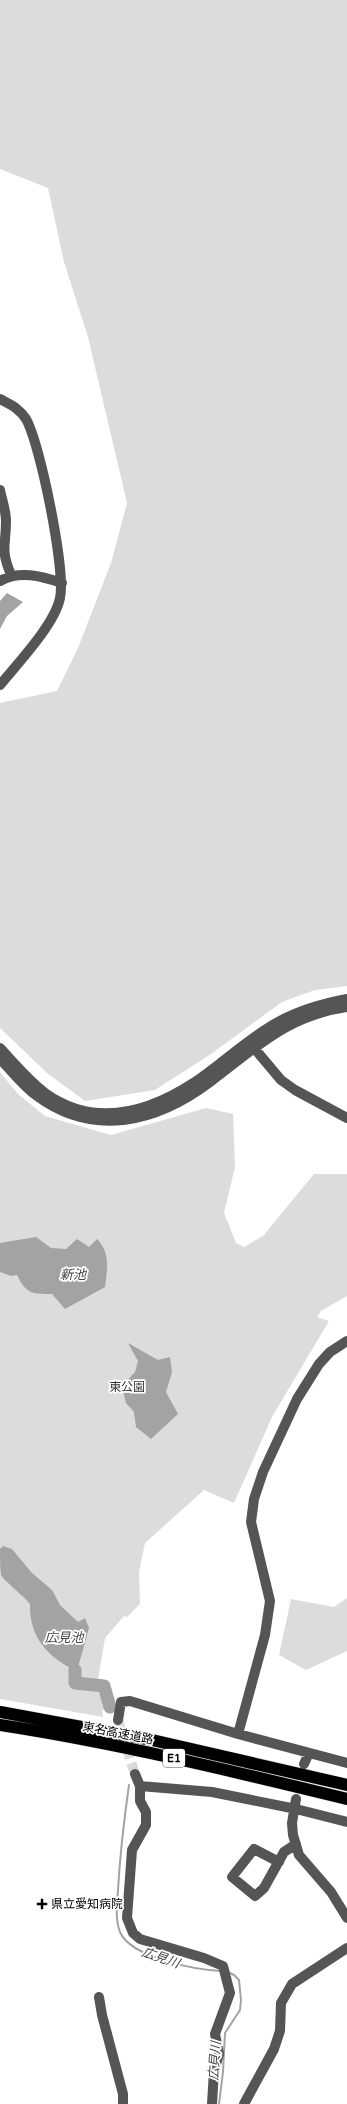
<svg xmlns="http://www.w3.org/2000/svg" width="347" height="2104" font-family="'Varela Round','Noto Sans JP',sans-serif">
<rect width="100%" height="100%" fill="#fff"/>
<path fill="#dcdcdc" d="M 0,0 L 347,0 L 347,986 L 315,990 L 282,1002 L 211,1054 L 155,1090 L 85,1101 L 47,1073 L 0,1028 L 0,703 L 57,691 L 78,648 L 111,563 L 127,503 L 88,337 L 64,262 L 48,188 L 0,169 Z
M 0,1072 L 18,1094 L 45,1116 L 111,1135 L 206,1108 L 233,1114 L 235,1167 L 224,1213 L 236,1243 L 244,1247 L 263,1236 L 314,1174 L 347,1174 L 347,1296 L 321,1311 L 317,1317 L 329,1321 L 272,1417 L 234,1503 L 204,1490 L 145,1543 L 139,1572 L 140,1604 L 127,1617 L 124,1616 L 105,1638 L 98,1679 L 113,1712 L 102,1710 L 103,1717 L 0,1699 Z
M 347,1598 L 347,1651 L 306,1670 L 279,1655 L 291,1599 L 334,1607 Z"/>
<path fill="#a3a3a3" d="M 7,593 L 23,602 L 7,616 L 0,629 L 0,601 Z
M 36,1237 L 51,1248 L 66,1249 L 77,1239 L 89,1247 L 97,1239 C 111,1253 107,1270 105,1287 L 65,1309 L 52,1294 C 32,1294 26,1294 17,1275 L 11,1276 L 0,1272 L 0,1243 Z
M 128,1343 L 158,1360 L 170,1357 L 172,1372 L 166,1392 L 178,1414 L 151,1439 L 136,1427 L 134,1412 L 126,1403 L 122,1386 L 135,1372 L 138,1361 Z
M 3,1546 L 12,1549 L 32,1573 L 52,1590 L 60,1605 L 78,1622 L 85,1618 L 89,1628 L 77,1671 C 48,1658 29,1637 30,1604 C 24,1596 3,1580 1,1575 C 0,1567 0,1557 0,1549 Z"/>
<g fill="none" stroke-linecap="round" stroke-linejoin="round">
<path stroke="#a3a3a3" stroke-width="2" d="M 129,1785 C 124,1820 120,1855 118,1890 C 117,1904 115,1919 120,1932 C 131,1958 197,1970 222,1971
M 219,2104 L 223,2072 L 225,2033 L 240,2010 L 241,2000 L 239,1980 L 234,1975 L 228,1972"/>
<path stroke="#a3a3a3" stroke-width="13" d="M 75,1670 L 75,1683 L 104,1686 L 110,1707"/>
<path stroke="#d9d9d9" stroke-width="10" stroke-dasharray="10 5" stroke-linecap="butt" d="M 118,1720 L 135,1774"/>
<defs>
<path id="highway" d="M 0,1712 L 152,1740 L 347,1785
M 0,1725 C 117,1743 232,1771 347,1799"/>
</defs>
<use href="#highway" stroke="#dbdbdb" stroke-width="13"/>
<path stroke="#555" stroke-width="10" d="M 0,399 C 11,405 19,408 26,419 C 40,443 66,571 60,598 C 55,624 18,663 0,685
M 0,490 C 2,500 6,511 6,521 C 6,547 0,548 11,575
M 0,581 C 20,570 41,576 62,583
M 249,1042 L 281,1080 L 295,1090 L 347,1118
M 0,1048 C 14,1063 28,1080 45,1093 C 94,1128 148,1113 195,1082 C 220,1065 242,1044 268,1028 C 291,1013 320,1004 347,999
M 0,1059 C 12,1071 23,1086 37,1096 C 94,1138 157,1122 210,1082 C 257,1047 286,1016 347,1007
M 118,1720 L 121,1702 L 130,1701 L 238,1734 L 347,1763
M 238,1734 L 265,1635 L 270,1601 L 251,1522 L 254,1499 L 263,1472 L 297,1399 L 319,1364 L 330,1352 L 347,1341
M 304,1764 L 309,1753
M 135,1774 L 140,1786 L 212,1792 L 296,1809 L 347,1822
M 140,1786 L 140,1801 L 146,1812 L 146,1825 L 132,1850 L 127,1918 L 133,1933 L 140,1939 L 204,1958 L 223,1966 L 230,1993 L 215,2034 L 219,2054 L 214,2071 L 212,2104
M 296,1799 L 292,1823 L 293,1835 L 299,1855 L 331,1892 L 347,1918
M 279,1862 L 254,1849 L 232,1877 L 255,1896 L 264,1888 L 284,1852 L 296,1844
M 99,1997 L 102,2015 L 123,2094 L 123,2104
M 244,2104 L 274,2049 L 280,2031 L 281,2003 L 292,1984 L 347,1948"/>
<use href="#highway" stroke="#000" stroke-width="12"/>
</g>
<path fill="#000" stroke="#fff" stroke-width="1.5" d="M40 1898h4v4h4v4h-4v4h-4v-4h-4v-4h4z"/>
<g text-anchor="middle" stroke-width="3.5" stroke-linejoin="round" paint-order="stroke">
<rect fill="#fff" stroke="#4c4c4c" stroke-width="1" x="163" y="1749" width="22" height="18" rx="3"/>
<g font-size="11" font-weight="bold" fill="#000">
<text x="174" y="1762">E1</text>
</g>
<g font-size="12" fill="#333" stroke="#fff">
<text x="127" y="1391">東公園</text>
</g>
<g font-size="12" fill="#000" stroke="#fff">
<text transform="translate(118 1733) rotate(11)" y="4">東名高速道路</text>
</g>
<g font-size="12" fill="#000" stroke="#fff" text-anchor="start">
<text x="51" y="1908">県立愛知病院</text>
</g>
<g font-size="13" font-style="italic" fill="#444" stroke="#fff">
<text x="73" y="1279">新池</text>
<text x="64" y="1642">広見池</text>
<text transform="translate(161 1957) rotate(19)" y="5">広見川</text>
<text transform="translate(214 2061) rotate(-86)" y="5">広貝川</text>
</g>
</g>
</svg>
